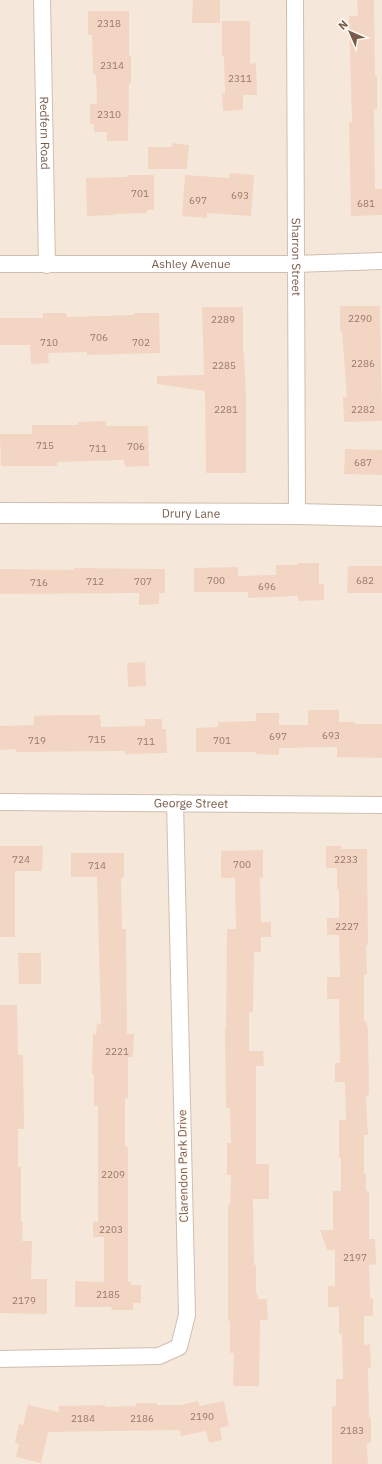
<svg xmlns="http://www.w3.org/2000/svg" width="382" height="1464" font-family="'IBM Plex Sans',sans-serif">
<rect width="100%" height="100%" fill="#fdf6ec"/>
<path fill="#f5e8da" d="M 0,0 L 382,0 L 382,1464 L 0,1464 Z"/>
<path fill="#f3d5c3" d="M 193,0 L 220,0 L 220,23 L 192,23 Z
M 357,0 L 374,0 L 375,76 L 377,76 L 377,109 L 374,109 L 375,189 L 382,189 L 382,215 L 351,216 L 349,122 L 352,122 L 349,16 L 358,16 Z
M 88,11 L 129,11 L 129,56 L 131,56 L 131,83 L 129,83 L 128,141 L 107,141 L 107,132 L 94,132 L 94,124 L 90,124 L 90,104 L 97,104 L 96,74 L 93,74 L 92,35 L 88,35 Z
M 222,21 L 250,21 L 250,64 L 256,63 L 257,95 L 243,95 L 243,110 L 223,111 L 222,93 L 225,93 L 224,56 L 222,56 Z
M 173,143 L 189,145 L 187,169 L 148,169 L 148,147 L 172,147 Z
M 229,173 L 254,175 L 251,216 L 207,213 L 207,218 L 182,216 L 185,175 L 229,178 Z
M 127,175 L 154,175 L 154,210 L 147,210 L 147,213 L 114,214 L 114,215 L 87,216 L 86,178 L 127,177 Z
M 340,306 L 380,306 L 382,421 L 344,422 L 343,397 L 347,397 L 342,331 L 340,331 Z
M 202,307 L 243,307 L 243,352 L 244,352 L 246,397 L 246,473 L 206,473 L 205,391 L 157,384 L 157,376 L 204,375 Z
M 43,313 L 66,313 L 67,317 L 134,315 L 134,313 L 159,313 L 160,353 L 87,355 L 87,352 L 48,353 L 49,363 L 31,364 L 30,345 L 0,345 L 0,318 L 43,318 Z
M 106,421 L 106,426 L 148,426 L 149,466 L 125,467 L 124,460 L 57,462 L 57,466 L 1,466 L 0,434 L 32,434 L 32,425 L 78,425 L 78,422 Z
M 345,449 L 382,450 L 382,475 L 344,474 Z
M 298,563 L 319,563 L 319,584 L 324,584 L 324,600 L 298,601 L 298,596 L 248,598 L 248,592 L 194,592 L 194,568 L 238,567 L 238,576 L 276,575 L 276,565 L 298,565 Z
M 348,566 L 382,566 L 382,593 L 347,593 Z
M 74,568 L 165,569 L 165,593 L 159,593 L 159,604 L 139,605 L 139,593 L 0,594 L 0,569 L 74,570 Z
M 145,662 L 146,686 L 128,687 L 127,663 Z
M 308,710 L 339,710 L 339,722 L 355,722 L 355,724 L 382,724 L 382,758 L 337,757 L 337,747 L 279,748 L 279,755 L 256,754 L 256,752 L 196,752 L 196,728 L 218,727 L 218,722 L 256,721 L 256,713 L 279,713 L 279,725 L 308,725 Z
M 58,715 L 100,715 L 101,727 L 145,726 L 145,719 L 162,719 L 162,729 L 166,729 L 167,753 L 125,754 L 125,751 L 16,752 L 16,749 L 0,750 L 0,726 L 34,725 L 34,716 Z
M 0,846 L 43,846 L 42,871 L 15,871 L 15,937 L 0,937 Z
M 326,846 L 341,846 L 341,849 L 367,849 L 368,945 L 366,945 L 367,974 L 364,975 L 364,1021 L 366,1021 L 368,1030 L 369,1094 L 366,1097 L 368,1135 L 364,1135 L 364,1174 L 366,1174 L 366,1191 L 369,1191 L 369,1239 L 375,1239 L 376,1264 L 369,1265 L 370,1298 L 373,1299 L 373,1316 L 364,1316 L 364,1345 L 370,1344 L 371,1368 L 368,1368 L 369,1417 L 371,1417 L 371,1443 L 367,1443 L 368,1464 L 332,1464 L 332,1406 L 336,1406 L 336,1379 L 343,1379 L 342,1334 L 339,1334 L 339,1307 L 328,1307 L 328,1286 L 335,1286 L 335,1250 L 327,1250 L 320,1230 L 333,1230 L 333,1191 L 341,1191 L 341,1158 L 339,1158 L 339,1120 L 346,1120 L 345,1082 L 335,1082 L 335,1063 L 340,1063 L 339,999 L 327,999 L 327,977 L 340,977 L 339,935 L 327,935 L 327,918 L 339,918 L 339,889 L 337,889 L 337,868 L 326,868 Z
M 263,850 L 263,878 L 260,878 L 261,922 L 271,922 L 271,937 L 261,937 L 261,952 L 254,952 L 253,1012 L 249,1012 L 249,1051 L 263,1051 L 264,1066 L 256,1066 L 256,1164 L 269,1164 L 269,1199 L 253,1199 L 254,1265 L 256,1265 L 256,1293 L 257,1293 L 258,1299 L 267,1299 L 268,1320 L 260,1320 L 259,1386 L 233,1386 L 234,1353 L 230,1353 L 230,1321 L 228,1321 L 228,1205 L 230,1205 L 231,1175 L 227,1175 L 227,1143 L 231,1143 L 230,1108 L 226,1108 L 225,1028 L 226,1028 L 227,929 L 236,929 L 235,878 L 221,878 L 221,851 Z
M 71,853 L 124,853 L 124,878 L 121,878 L 122,929 L 126,929 L 127,1034 L 134,1034 L 133,1057 L 128,1057 L 128,1098 L 125,1098 L 125,1147 L 128,1147 L 128,1282 L 131,1282 L 131,1285 L 141,1285 L 141,1303 L 133,1303 L 133,1310 L 111,1310 L 112,1307 L 75,1307 L 75,1281 L 104,1282 L 104,1237 L 93,1237 L 93,1221 L 98,1222 L 98,1106 L 94,1106 L 94,1074 L 92,1074 L 93,1034 L 96,1034 L 97,1023 L 101,1024 L 97,877 L 71,877 Z
M 18,953 L 41,953 L 41,984 L 19,984 Z
M 0,1005 L 17,1005 L 18,1055 L 23,1055 L 24,1129 L 18,1129 L 18,1167 L 21,1167 L 21,1222 L 23,1222 L 22,1241 L 32,1241 L 31,1279 L 47,1279 L 47,1314 L 0,1313 Z
M 198,1401 L 200,1406 L 224,1401 L 229,1426 L 220,1428 L 222,1440 L 209,1443 L 206,1431 L 181,1436 L 180,1430 L 48,1432 L 41,1463 L 16,1457 L 19,1444 L 15,1443 L 19,1424 L 23,1425 L 28,1405 L 59,1412 L 59,1406 L 105,1405 L 105,1407 L 136,1406 L 136,1403 L 157,1403 L 157,1405 L 181,1405 Z"/>
<g fill="none" stroke-linecap="round" stroke-linejoin="round">
<defs>
<g id="minor">
<path id="s1" d="M 42,0 L 47,265"/>
<path id="s2" d="M 295,0 L 297,514"/>
<path id="s3" d="M 0,264 L 295,264 L 382,261"/>
<path id="s4" d="M 0,802 L 382,805"/>
<path d="M 0,1359 L 159,1356 L 179,1347 L 187,1315 L 175,803"/>
</g>
<g id="tertiary">
<path id="s5" d="M 0,513 L 297,514 L 382,516"/>
</g>
</defs>
<use href="#minor" stroke="#d1beb0" stroke-width="18"/>
<use href="#tertiary" stroke="#d1beb0" stroke-width="22"/>
<use href="#minor" stroke="#fff" stroke-width="16"/>
<use href="#tertiary" stroke="#fff" stroke-width="20"/>
</g>
<g text-anchor="middle" stroke-width="3" stroke-linejoin="round" paint-order="stroke">
<g font-size="10" fill="#987a6a">
<text x="109" y="27">2318</text>
<text x="112" y="69">2314</text>
<text x="240" y="82">2311</text>
<text x="109" y="118">2310</text>
<text x="140" y="197">701</text>
<text x="240" y="199">693</text>
<text x="198" y="204">697</text>
<text x="366" y="207">681</text>
<text x="360" y="322">2290</text>
<text x="223" y="323">2289</text>
<text x="99" y="341">706</text>
<text x="49" y="346">710</text>
<text x="141" y="346">702</text>
<text x="363" y="367">2286</text>
<text x="224" y="369">2285</text>
<text x="226" y="413">2281</text>
<text x="363" y="413">2282</text>
<text x="45" y="449">715</text>
<text x="136" y="450">706</text>
<text x="98" y="452">711</text>
<text x="363" y="466">687</text>
<text x="216" y="584">700</text>
<text x="365" y="584">682</text>
<text x="95" y="585">712</text>
<text x="143" y="585">707</text>
<text x="39" y="586">716</text>
<text x="267" y="590">696</text>
<text x="331" y="739">693</text>
<text x="278" y="740">697</text>
<text x="97" y="743">715</text>
<text x="37" y="744">719</text>
<text x="222" y="744">701</text>
<text x="146" y="745">711</text>
<text x="21" y="863">724</text>
<text x="346" y="863">2233</text>
<text x="242" y="868">700</text>
<text x="97" y="869">714</text>
<text x="347" y="930">2227</text>
<text x="117" y="1055">2221</text>
<text x="113" y="1178">2209</text>
<text x="111" y="1233">2203</text>
<text x="355" y="1261">2197</text>
<text x="108" y="1298">2185</text>
<text x="24" y="1304">2179</text>
<text x="202" y="1420">2190</text>
<text x="83" y="1422">2184</text>
<text x="142" y="1422">2186</text>
<text x="352" y="1434">2183</text>
</g>
<g font-size="12" fill="#7a5c4d" stroke="#fffaf3">
<text dy="4" stroke="none"><textPath href="#s1" startOffset="133">Redfern Road</textPath></text>
<text dy="4" stroke="none"><textPath href="#s2" startOffset="257">Sharron Street</textPath></text>
<text dy="4" stroke="none"><textPath href="#s3" startOffset="191">Ashley Avenue</textPath></text>
<text dy="4" stroke="none"><textPath href="#s5" startOffset="191">Drury Lane</textPath></text>
<text dy="4" stroke="none"><textPath href="#s4" startOffset="191">George Street</textPath></text>
<text transform="translate(183 1166) rotate(-91)" y="4">Clarendon Park Drive</text>
</g>
</g>
<g transform="translate(350 32) rotate(315)" stroke="#fffaf3" stroke-width="3" paint-order="stroke">
<path d="M0-3L7 15L0 10L-7 15Z" fill="#7a5c4d"/>
<text y="-6" font-size="11" font-weight="bold" text-anchor="middle" fill="#7a5c4d">N</text>
</g>
</svg>
